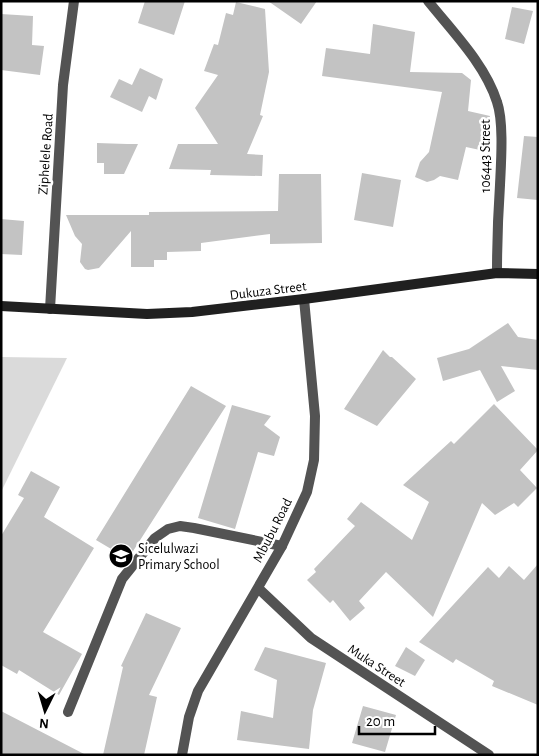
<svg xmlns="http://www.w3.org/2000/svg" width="539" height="756" font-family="'Alegreya Sans',sans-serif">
<rect width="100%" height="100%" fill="#fff"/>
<path fill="#dadada" d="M 1,357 L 67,358 L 1,492 Z"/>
<path fill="#c3c3c3" d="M 145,1 L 185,1 L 174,35 L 138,23 Z
M 268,1 L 317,1 L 301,24 Z
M 236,2 L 265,9 L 269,72 L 260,115 L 263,116 L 247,154 L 263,155 L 262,176 L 210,175 L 211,170 L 169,169 L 178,144 L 218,144 L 195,108 L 218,75 L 204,71 L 214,44 L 218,45 L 226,13 L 233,15 Z
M 512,7 L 533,11 L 524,44 L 505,39 Z
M 1,14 L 33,16 L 32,45 L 44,46 L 40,75 L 1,70 Z
M 373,24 L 415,32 L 410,72 L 462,73 L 471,80 L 468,111 L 490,116 L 486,136 L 483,136 L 480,150 L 466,147 L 458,180 L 440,176 L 434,180 L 427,182 L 415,177 L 420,162 L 429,152 L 442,92 L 322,76 L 326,48 L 370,54 Z
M 140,68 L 163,79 L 156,100 L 149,96 L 142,112 L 110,97 L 119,79 L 132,85 Z
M 524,136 L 538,137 L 538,200 L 517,198 Z
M 97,143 L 127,144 L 138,144 L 124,174 L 104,174 L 104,163 L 97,163 Z
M 362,173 L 401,180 L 393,227 L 354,220 Z
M 279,174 L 321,174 L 322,243 L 270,244 L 270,234 L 201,243 L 201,251 L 167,252 L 167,260 L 154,260 L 154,267 L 131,267 L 131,231 L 99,268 L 88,270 L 85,269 L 80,262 L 82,244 L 75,236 L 66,215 L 149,215 L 149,212 L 278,211 Z
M 1,219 L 24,221 L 22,255 L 1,254 Z
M 508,323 L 518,337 L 538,340 L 538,370 L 501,366 L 515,391 L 497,402 L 480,370 L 443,381 L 437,358 L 469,349 Z
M 383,350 L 390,357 L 392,357 L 416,379 L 377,426 L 344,409 Z
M 191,386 L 226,406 L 128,559 L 96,540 Z
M 494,404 L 538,450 L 520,470 L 537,488 L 518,507 L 514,503 L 495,515 L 482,503 L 433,617 L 386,572 L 359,601 L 365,608 L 350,621 L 333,600 L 330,603 L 307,580 L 316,572 L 314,569 L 355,526 L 347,519 L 361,502 L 412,540 L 429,502 L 403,485 L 451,441 L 454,444 Z
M 232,405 L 271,416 L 264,425 L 280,437 L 274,456 L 258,452 L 235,529 L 198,518 Z
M 31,471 L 60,487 L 44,517 L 94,548 L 43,632 L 82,654 L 59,695 L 19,670 L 17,674 L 1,665 L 1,536 L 24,498 L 18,495 Z
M 538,564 L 538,705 L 492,686 L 494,681 L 456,659 L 453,663 L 419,642 L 488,567 L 499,578 L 509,566 L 524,580 Z
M 146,613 L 181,628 L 149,695 L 157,697 L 144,755 L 103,755 L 123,667 L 121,666 Z
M 265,647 L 326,663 L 313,710 L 309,749 L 237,740 L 241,711 L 273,718 L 277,680 L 254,670 Z
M 406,647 L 425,660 L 415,676 L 395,666 Z
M 363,706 L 396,715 L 385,752 L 352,743 Z
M 1,711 L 86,755 L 1,755 Z"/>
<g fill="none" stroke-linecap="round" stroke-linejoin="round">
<path stroke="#535353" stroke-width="10" d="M 68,712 L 122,579 L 155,538 L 168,529 L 180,526 L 194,528 L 282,546"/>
<path stroke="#535353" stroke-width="10" d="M 428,1 C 452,31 485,64 497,102 C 504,122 501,163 500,185 C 498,215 497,244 497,273
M 50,309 L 63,85 L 74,1
M 258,588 L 311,638 L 489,755
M 182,755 L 189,717 L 198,691 L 282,546 L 307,492 L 314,460 L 315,416 L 304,299"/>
<path stroke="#202020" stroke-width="10" d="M 1,306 L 147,314 L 192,312 L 304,299 L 497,273 L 538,274"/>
</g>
<defs>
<symbol id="school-disc" viewBox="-11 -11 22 22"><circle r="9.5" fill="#000" stroke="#fff"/><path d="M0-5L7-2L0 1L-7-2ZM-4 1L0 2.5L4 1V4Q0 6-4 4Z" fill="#fff"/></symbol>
</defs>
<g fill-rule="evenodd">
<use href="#school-disc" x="107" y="542" width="28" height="28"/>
</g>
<g text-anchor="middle" stroke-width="5" stroke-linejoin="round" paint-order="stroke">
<g font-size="14" fill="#000" stroke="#fff">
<text transform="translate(45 154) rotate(-86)" y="5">Ziphelele Road</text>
<text transform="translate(485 156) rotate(-90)" y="5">106443 Street</text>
<text transform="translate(268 290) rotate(-7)" y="5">Dukuza Street</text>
<text transform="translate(272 530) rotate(-63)" y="5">Mbubu Road</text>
<text transform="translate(377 665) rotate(33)" y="5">Muka Street</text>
</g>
<g font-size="14" fill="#000" stroke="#fff" text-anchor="start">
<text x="138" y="553">Sicelulwazi<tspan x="138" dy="16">Primary School</tspan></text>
</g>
</g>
<rect width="539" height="756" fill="none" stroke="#000000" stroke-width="5"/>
<g transform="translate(45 711) rotate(185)" stroke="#ffffff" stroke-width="4" paint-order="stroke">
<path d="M0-4L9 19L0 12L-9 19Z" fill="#000000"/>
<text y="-8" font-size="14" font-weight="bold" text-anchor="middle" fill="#000000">N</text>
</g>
<path d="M359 726v8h76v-8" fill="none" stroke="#000000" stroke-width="2.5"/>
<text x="366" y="726" font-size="15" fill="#000000" stroke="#ffffff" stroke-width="4" paint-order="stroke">20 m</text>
</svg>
